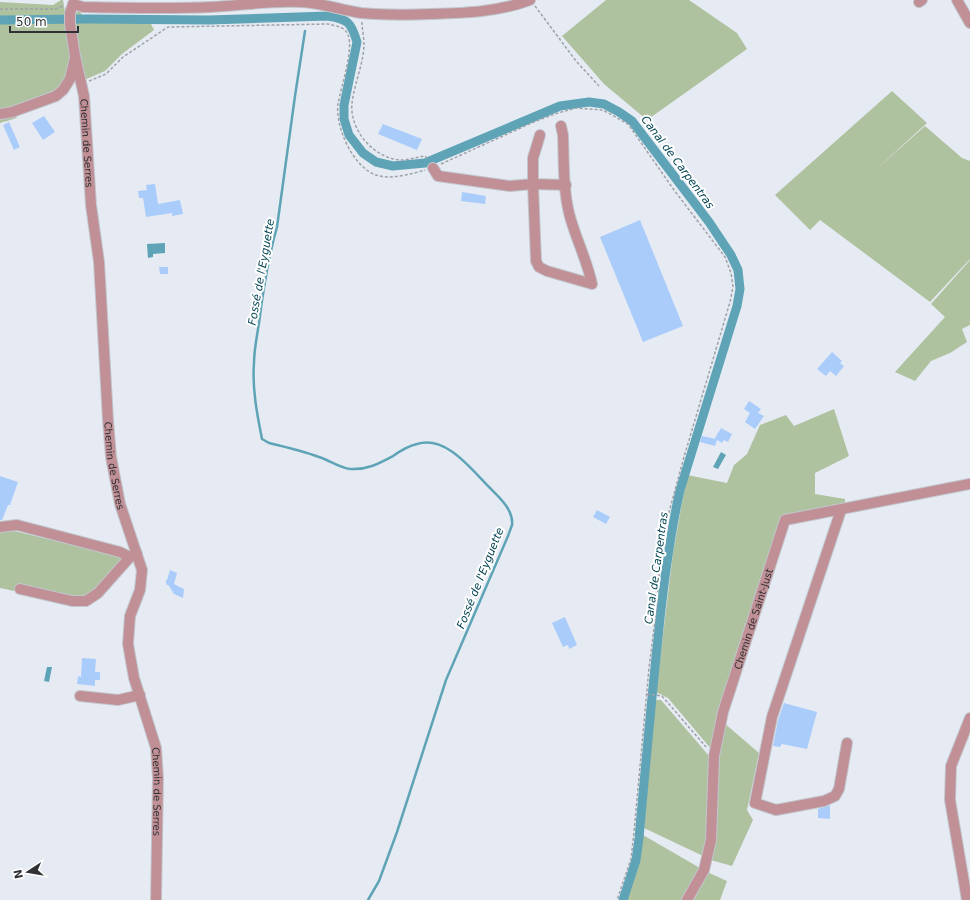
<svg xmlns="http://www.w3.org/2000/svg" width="970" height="900" font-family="'DejaVu Sans',sans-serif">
<rect width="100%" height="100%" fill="#e6ebf3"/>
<path fill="#afc2a0" d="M 61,0 L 63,0 C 66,17 74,62 67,77 C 59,94 29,103 12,110 L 17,118 L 0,123 L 0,2 L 53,5 Z
M 606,0 L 689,0 L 737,33 L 747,49 L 647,120 L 604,84 L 562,36 Z
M 79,11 L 89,22 L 150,22 L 154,30 L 122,54 L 105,71 L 82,81 L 73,14 Z
M 892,91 L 927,123 L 872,173 L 925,126 L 962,158 L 970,161 L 970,259 L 930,302 L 820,220 L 810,230 L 775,195 Z
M 970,260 L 970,325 L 962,329 L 967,342 L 950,353 L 931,361 L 915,381 L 895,372 L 945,317 L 931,304 Z
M 834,409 L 849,456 L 815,473 L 815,494 L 845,499 L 845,505 L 782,518 L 712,750 L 668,698 L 656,692 L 673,553 L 687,475 L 727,483 L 734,465 L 747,454 L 760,425 L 786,415 L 794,426 Z
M 6,529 L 123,557 L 116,569 L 94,591 L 78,598 L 17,587 L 14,591 L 0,588 L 0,531 Z
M 655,700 L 661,700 L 710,757 L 708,839 L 703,856 L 644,828 Z
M 723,722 L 759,753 L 747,810 L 753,820 L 732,866 L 711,860 L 716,841 L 719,762 Z
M 643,835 L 700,868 L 683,900 L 625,900 L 638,865 Z
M 707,872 L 727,881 L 720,900 L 691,900 Z"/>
<path fill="#5ea4b6" d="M 165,243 L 165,253 L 153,254 L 153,257 L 148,258 L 147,244 Z
M 721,452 L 726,455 L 718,469 L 713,467 Z
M 47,667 L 52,667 L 49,682 L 44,681 Z"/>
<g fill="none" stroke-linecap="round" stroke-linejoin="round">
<path stroke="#5ea4b6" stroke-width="2.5" d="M 305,31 L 295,96 L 277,227 C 268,258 263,291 259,323 C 257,336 254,350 254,363 C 252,388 257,414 262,439 L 269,443 C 286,447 303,451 319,457 C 329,460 340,468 350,469 C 367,470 378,464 393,456 C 400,451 408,446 417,444 C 446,435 471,469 489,487 C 498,496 514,510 512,525 C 511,528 509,533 508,536 L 446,680 L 397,832 L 379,881 L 368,900"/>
<path stroke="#5ea4b6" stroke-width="9" d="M 0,20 L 88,19 L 209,20 L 327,16 C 348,19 351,22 357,42 L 344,105 L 344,119 L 349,135 L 363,153 L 376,162 L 393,166 L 425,163 L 560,106 L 589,102 L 604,104 L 619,112 L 632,121 L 709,222 L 731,255 L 738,270 L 740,289 L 737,306 L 680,490 C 669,539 663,588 658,638 C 651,704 645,771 639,838 L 636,860 L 623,900"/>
</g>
<path fill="#aaccfb" d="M 44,116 L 55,132 L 43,140 L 32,123 Z
M 9,122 L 20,147 L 14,150 L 3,125 Z
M 383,124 L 422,139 L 417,150 L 378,134 Z
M 155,184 L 158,204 L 180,200 L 183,214 L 172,216 L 172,213 L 146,217 L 143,198 L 139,198 L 138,191 L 147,190 L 146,185 Z
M 462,192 L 486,196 L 485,204 L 461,201 Z
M 640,220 L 683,326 L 643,342 L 600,237 Z
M 159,267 L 168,267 L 168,274 L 160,274 Z
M 832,352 L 842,361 L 840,363 L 844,366 L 836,376 L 830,371 L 826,376 L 817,369 Z
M 749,401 L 761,409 L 758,413 L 764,416 L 755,429 L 745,422 L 750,413 L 744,409 Z
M 721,428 L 732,434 L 728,442 L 724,440 L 722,443 L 717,440 L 715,446 L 700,442 L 702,436 L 716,439 L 715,438 Z
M 0,476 L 18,482 L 10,505 L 8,505 L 2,520 L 0,520 Z
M 597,510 L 610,517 L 606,524 L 593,517 Z
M 170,570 L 177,573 L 174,584 L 184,589 L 183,598 L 174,594 L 169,586 L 166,584 L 166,580 L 167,580 Z
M 565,617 L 577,645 L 569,649 L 568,645 L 563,647 L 552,623 Z
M 82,658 L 96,659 L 95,672 L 100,672 L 100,680 L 95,680 L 95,686 L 77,684 L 78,676 L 81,677 Z
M 784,703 L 817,712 L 807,749 L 782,744 L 780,747 L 773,746 L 778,720 Z
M 830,805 L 830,819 L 818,818 L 818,809 Z"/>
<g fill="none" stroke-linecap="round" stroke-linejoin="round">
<defs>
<g id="minor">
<path d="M 957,0 L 970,23"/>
<path d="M 919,2 L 922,0"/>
<path id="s1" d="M 73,4 L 70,13 L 70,24 L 75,56 L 84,96 L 91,205 L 99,262 L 108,420 L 111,457 L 120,504 L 142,570 L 140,590 L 130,616 L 128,644 L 134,678 L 156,748 L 158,778 L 156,900"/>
<path d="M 73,4 L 83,7 C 125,8 168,9 211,7 C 241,6 271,0 301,2 C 322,3 341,10 361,13 C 384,15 408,15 431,14 C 464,13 499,12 530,0"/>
<path d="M 0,114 L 12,112 L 56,96 L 63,90 L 70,79 L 75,58"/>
<path d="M 540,135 L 533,158 L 533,184 L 566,185"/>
<path d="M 433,168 L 438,176 L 510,186 L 533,184 L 536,261 L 539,267 L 547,271 L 592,284 C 587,260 575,237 569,213 C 563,188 564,161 563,135 L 561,126"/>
<path d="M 841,510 L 772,717 L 755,803 L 776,810 L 824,801 L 835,796 L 839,789 L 847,743"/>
<path d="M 0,527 L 17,525 L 120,552 L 130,557"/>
<path d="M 20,589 L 72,601 L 86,601 L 98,593 L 130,557 L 137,554"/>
<path d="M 80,696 L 118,700 L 140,695"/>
<path id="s2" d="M 687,900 L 704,870 L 711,840 L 714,756 L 723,712 L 785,520 L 970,484"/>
<path d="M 967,900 L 950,800 L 951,766 L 970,718"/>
</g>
</defs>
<use href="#minor" stroke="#c1c6cd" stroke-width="12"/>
<path stroke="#9ea2a8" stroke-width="1.5" stroke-dasharray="3 2" stroke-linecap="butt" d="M 535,6 L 576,61 L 599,86
M 0,9 L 55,9 L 63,6
M 362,22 C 362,29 364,37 364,44 C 364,62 354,85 352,103 C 349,131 376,161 404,160 C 411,159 418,157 425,156 L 428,159
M 89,81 L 106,74 L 123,57 L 168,27 L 328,24 C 335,26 345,26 348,35 C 354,49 341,87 338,104 C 335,127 353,167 376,175 C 390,180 412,174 425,170
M 441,164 L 536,121 L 558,113 L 576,108 L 603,110 L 628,124 L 674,190 L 725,257 L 731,273 L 733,287 L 730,302 L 684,457 L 668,516 L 661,553 L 656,613 L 649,668 L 634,832 L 631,859 L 617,900
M 647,694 L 662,696 L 706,747"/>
<use href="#minor" stroke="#c18f96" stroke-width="10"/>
</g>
<g text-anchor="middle" stroke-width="4" stroke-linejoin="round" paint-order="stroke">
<g font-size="10" fill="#2f3134" stroke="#fff">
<text dy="4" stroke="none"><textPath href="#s1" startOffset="141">Chemin de Serres</textPath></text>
<text dy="4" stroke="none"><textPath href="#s1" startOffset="465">Chemin de Serres</textPath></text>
<text dy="4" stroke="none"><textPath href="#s2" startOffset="292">Chemin de Saint-Just</textPath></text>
<text dy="4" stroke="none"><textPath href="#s1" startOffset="801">Chemin de Serres</textPath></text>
</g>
<g font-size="11" font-style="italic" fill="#004351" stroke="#fff">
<text transform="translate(678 162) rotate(53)" y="4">Canal de Carpentras</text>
<text transform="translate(261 272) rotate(-80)" y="4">Fossé de l'Eyguette</text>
<text transform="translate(656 568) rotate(-82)" y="4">Canal de Carpentras</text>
<text transform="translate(480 578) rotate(-68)" y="4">Fossé de l'Eyguette</text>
</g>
</g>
<g transform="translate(28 872) rotate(258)" stroke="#ffffff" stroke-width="3" paint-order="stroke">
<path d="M0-3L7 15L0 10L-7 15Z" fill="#2f3134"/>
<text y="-6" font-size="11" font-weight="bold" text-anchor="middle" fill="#2f3134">N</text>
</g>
<path d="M10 26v6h68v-6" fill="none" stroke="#2f3134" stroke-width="2"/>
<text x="16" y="26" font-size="12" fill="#2f3134" stroke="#ffffff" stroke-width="3" paint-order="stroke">50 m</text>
</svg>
